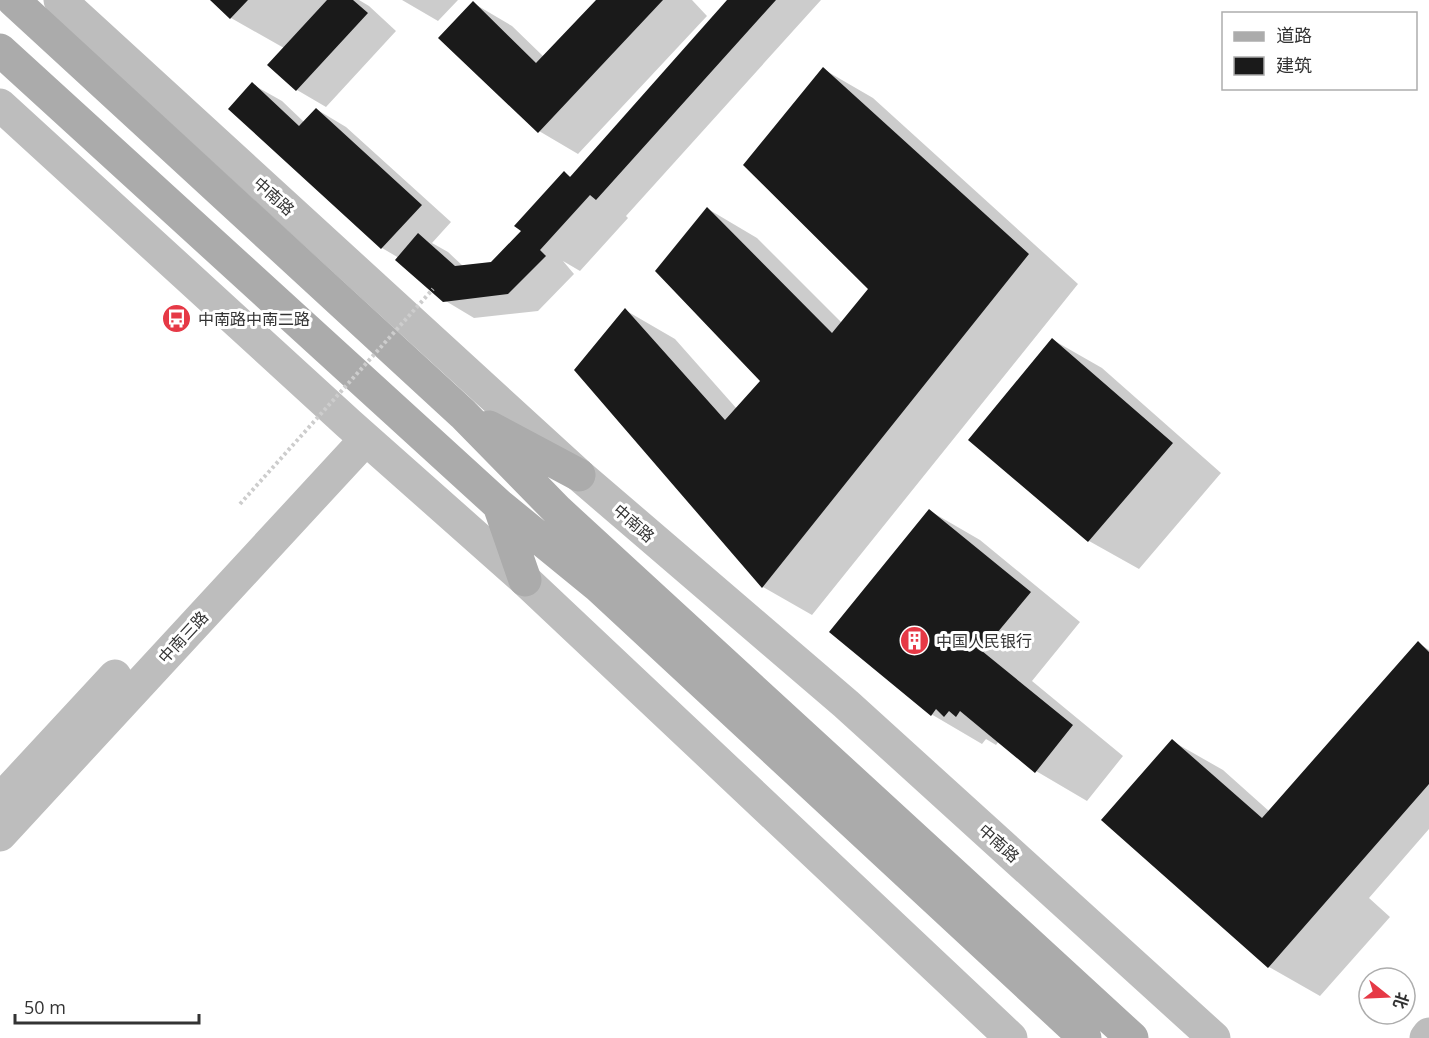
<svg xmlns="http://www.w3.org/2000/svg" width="1429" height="1038" font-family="'Open Sans','Noto Sans SC',sans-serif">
<rect width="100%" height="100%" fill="#fff"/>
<path fill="#0003" d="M 212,0 L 359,0 L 369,6 L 396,31 L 326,107 L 297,90 L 284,48 L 231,18 Z
M 402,0 L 458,0 L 438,21 Z
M 598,0 L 692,0 L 707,16 L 578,154 L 539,131 L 473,3 L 512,26 L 544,57 Z
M 729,0 L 821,0 L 626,216 L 628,218 L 580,271 L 563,261 L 574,274 L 538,311 L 474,318 L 444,300 L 399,258 L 382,248 L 252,84 L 282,101 L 304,122 L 316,109 L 346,127 L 451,222 L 432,243 L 448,252 L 464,267 L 492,264 L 523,232 L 564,173 L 571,177 Z
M 823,69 L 873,98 L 1078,284 L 812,615 L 763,587 L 625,310 L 675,339 L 737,409 L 762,381 L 708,209 L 757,238 L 842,323 L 870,289 Z
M 1053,340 L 1102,368 L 1221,473 L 1139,569 L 1089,541 Z
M 930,511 L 980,540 L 1080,622 L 1032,681 L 1123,756 L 1087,801 L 1036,771 L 999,741 L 996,745 L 986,739 L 982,744 L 931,714 Z
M 1418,643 L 1429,650 L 1429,829 L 1369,898 L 1390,917 L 1320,996 L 1269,967 L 1103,820 L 1172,741 L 1223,770 L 1270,812 Z"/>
<path fill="#1a1a1a" d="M 210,0 L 248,0 L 230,19 Z
M 327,0 L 353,0 L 368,13 L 296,91 L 267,65 Z
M 596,0 L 663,0 L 538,133 L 438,38 L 473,1 L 536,63 Z
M 727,0 L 776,0 L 596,200 L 590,195 L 540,250 L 546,256 L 508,294 L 443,302 L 395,260 L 418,233 L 455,266 L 491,262 L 521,231 L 514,226 L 564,171 L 570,177 Z
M 823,67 L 1029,254 L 762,588 L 574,370 L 625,308 L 725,420 L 760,381 L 655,271 L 707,207 L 832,333 L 868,289 L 743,165 Z
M 252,82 L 299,126 L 316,108 L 422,205 L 381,249 L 228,109 Z
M 1052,338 L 1173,443 L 1088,542 L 968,440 Z
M 929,509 L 1031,592 L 982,651 L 1073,725 L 1035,773 L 960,711 L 956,717 L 949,711 L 944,717 L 936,709 L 931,716 L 829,632 Z
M 1418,641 L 1429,652 L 1429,784 L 1268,968 L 1101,820 L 1172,739 L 1262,818 Z"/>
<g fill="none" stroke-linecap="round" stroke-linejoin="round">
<path stroke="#bdbdbd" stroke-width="33" d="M 60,0 L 579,475 L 846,704 L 1214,1038
M 0,105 L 349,424 L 525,580 L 1011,1038
M 0,800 L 115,676
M 0,835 L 366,439
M 1426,1038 L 1429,1034"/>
<path stroke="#ababab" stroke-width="33" d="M 13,0 L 463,414 L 558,511 L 1132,1038
M 0,50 L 499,505 L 598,586 L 1085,1038
M 489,427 L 579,475
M 499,505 L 525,580"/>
<path stroke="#cdcdcd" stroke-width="4" stroke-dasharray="3 3" stroke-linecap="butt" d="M 240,504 L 433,289"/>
</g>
<defs>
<symbol id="bus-disc" viewBox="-11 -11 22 22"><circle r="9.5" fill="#e63946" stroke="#fff"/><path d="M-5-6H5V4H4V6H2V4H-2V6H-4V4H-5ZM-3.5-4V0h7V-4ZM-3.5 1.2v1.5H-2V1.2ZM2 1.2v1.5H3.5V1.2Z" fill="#fff"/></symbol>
<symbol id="building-disc" viewBox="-11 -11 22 22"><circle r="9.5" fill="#e63946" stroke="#fff"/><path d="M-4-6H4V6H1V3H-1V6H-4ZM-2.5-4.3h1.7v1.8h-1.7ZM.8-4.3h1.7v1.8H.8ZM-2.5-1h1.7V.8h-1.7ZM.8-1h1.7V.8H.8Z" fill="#fff"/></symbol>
</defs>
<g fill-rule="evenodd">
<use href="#bus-disc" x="160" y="302" width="33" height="33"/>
<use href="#building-disc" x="898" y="624" width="33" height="33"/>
</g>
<g text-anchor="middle" stroke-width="6" stroke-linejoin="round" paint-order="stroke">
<g font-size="16" fill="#333" stroke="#fff">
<text transform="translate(274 196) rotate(42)" y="6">中南路</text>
<text transform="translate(634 523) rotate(41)" y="6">中南路</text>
<text transform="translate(183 637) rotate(-47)" y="6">中南三路</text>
<text transform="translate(999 843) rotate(42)" y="6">中南路</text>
</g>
<g font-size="16" fill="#333" stroke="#fff" text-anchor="start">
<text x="198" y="325">中南路中南二路</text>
<text x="936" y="647">中国人民银行</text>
</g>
</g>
<rect x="1222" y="12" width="195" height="78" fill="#ffffff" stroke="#adadad" stroke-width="1.5"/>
<rect x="1234" y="32" width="30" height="9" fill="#ababab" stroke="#adadad" stroke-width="1.5"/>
<text x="1276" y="42" font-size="18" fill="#333333">道路</text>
<rect x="1234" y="57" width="30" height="18" fill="#1a1a1a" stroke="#adadad" stroke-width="1.5"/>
<text x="1276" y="72" font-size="18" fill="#333333">建筑</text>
<g transform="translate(1387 996) rotate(108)"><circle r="28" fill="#ffffff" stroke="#adadad" stroke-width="1.5"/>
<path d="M0-4.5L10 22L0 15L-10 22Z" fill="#e63946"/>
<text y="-9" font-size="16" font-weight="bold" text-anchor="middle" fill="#333333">北</text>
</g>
<path d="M15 1014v9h184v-9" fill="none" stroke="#333333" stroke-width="3"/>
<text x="24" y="1014" font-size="18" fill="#333333" stroke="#ffffff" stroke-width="4.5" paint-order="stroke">50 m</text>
</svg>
